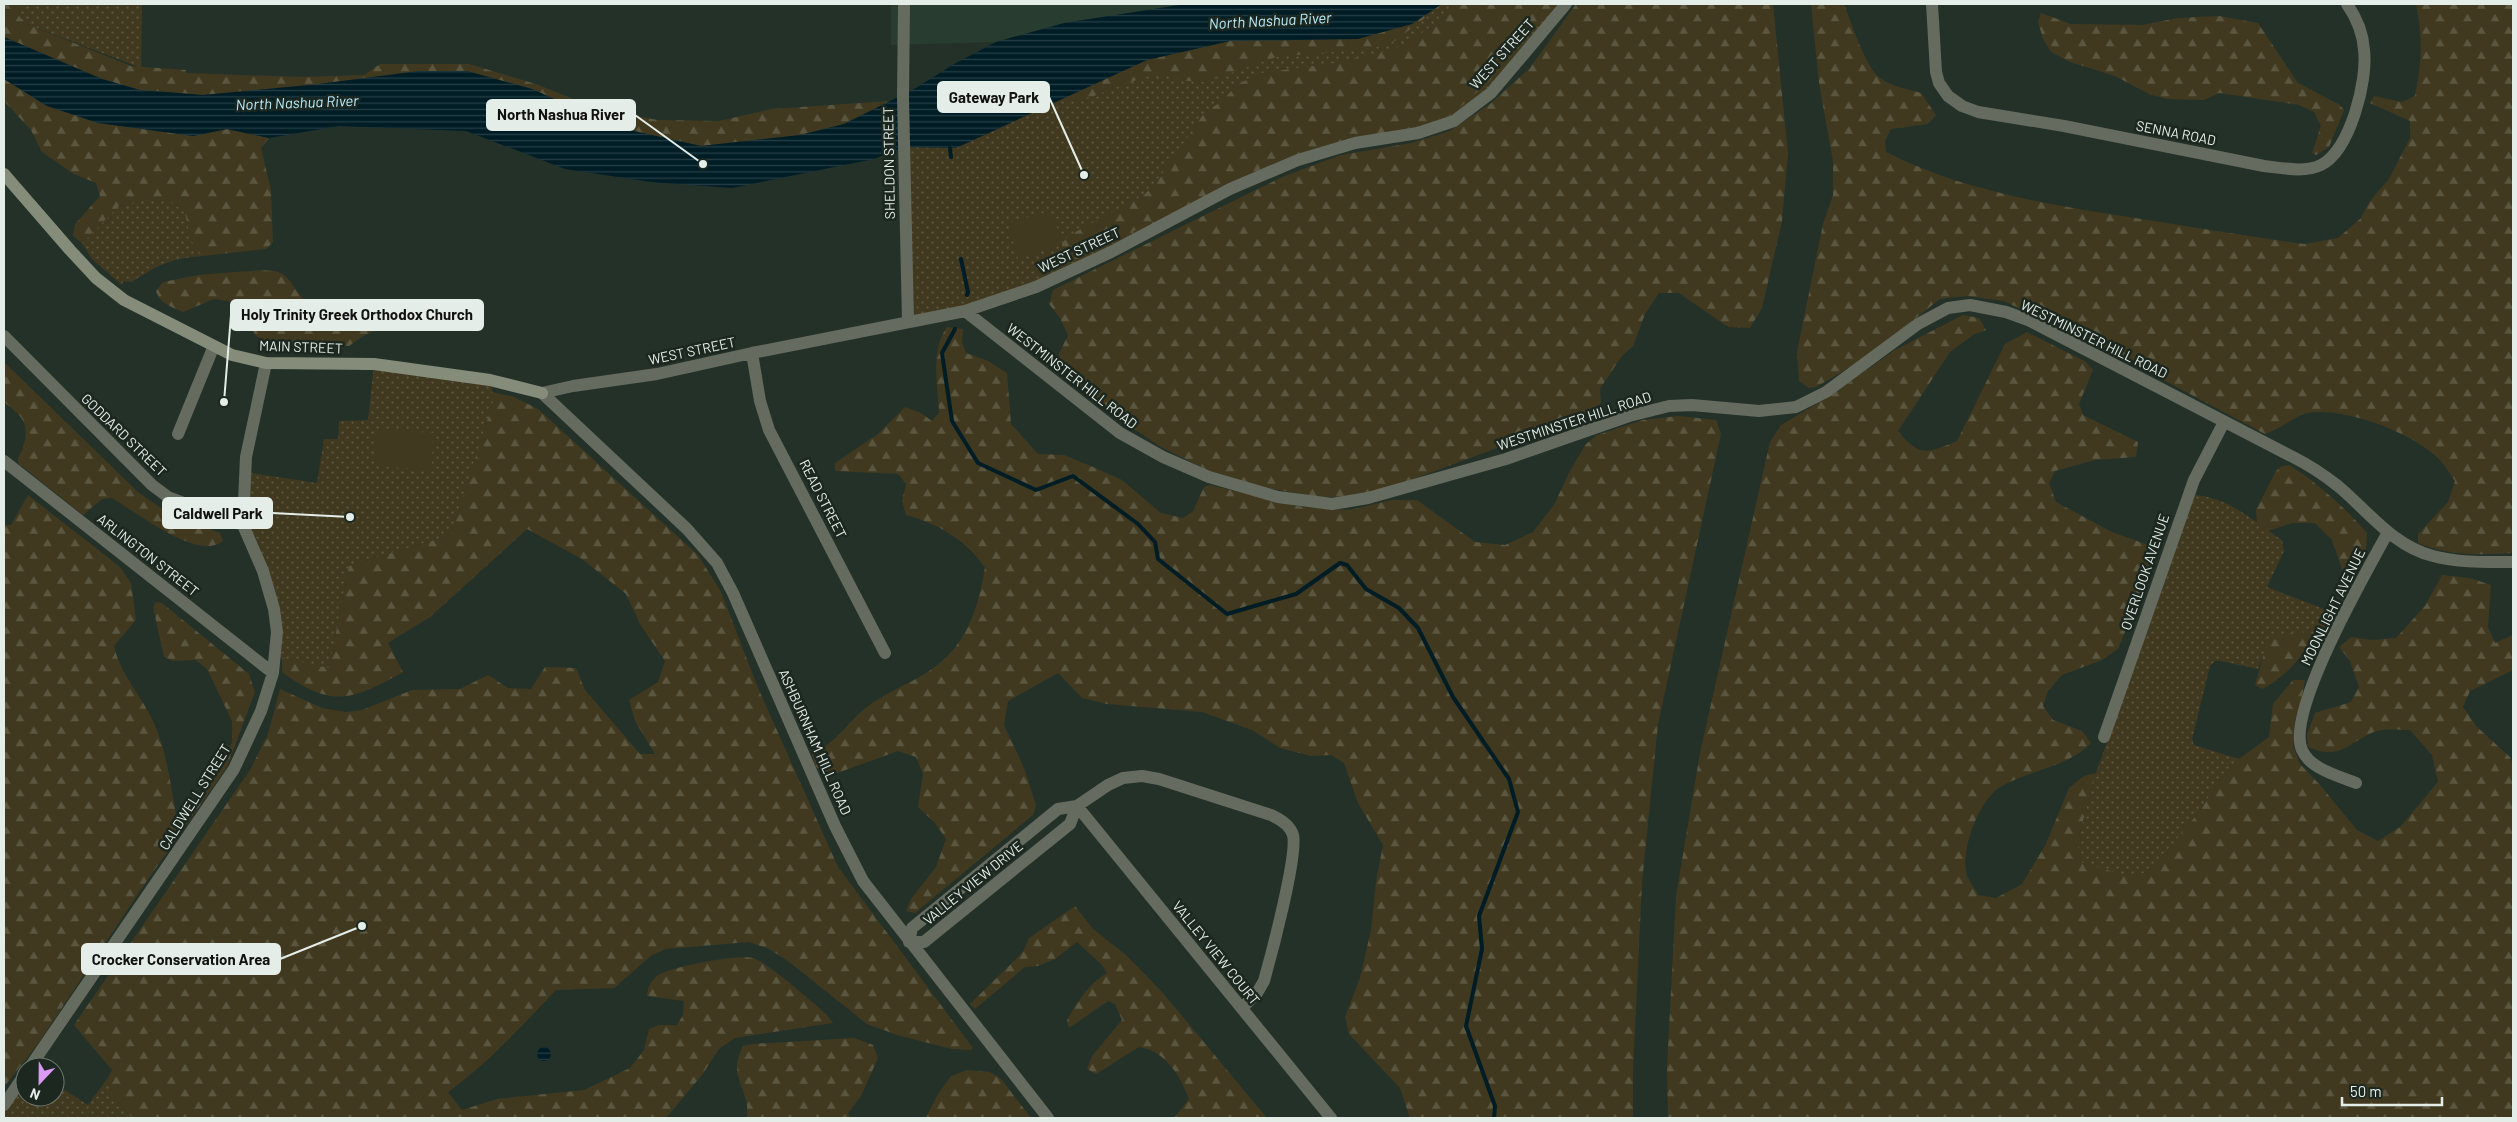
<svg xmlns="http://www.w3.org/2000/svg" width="2517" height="1122" font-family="Barlow,sans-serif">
<defs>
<pattern id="grass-dots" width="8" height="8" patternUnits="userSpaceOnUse" patternTransform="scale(1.25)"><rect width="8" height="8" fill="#403920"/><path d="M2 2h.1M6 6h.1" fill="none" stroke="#5b5640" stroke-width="1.8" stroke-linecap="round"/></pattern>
<pattern id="forest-firs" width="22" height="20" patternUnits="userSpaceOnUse" patternTransform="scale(1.25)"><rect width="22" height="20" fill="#403920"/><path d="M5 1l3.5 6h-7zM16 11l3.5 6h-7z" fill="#5b5640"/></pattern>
<pattern id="water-rules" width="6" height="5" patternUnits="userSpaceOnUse" patternTransform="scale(1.25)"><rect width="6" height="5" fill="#001d26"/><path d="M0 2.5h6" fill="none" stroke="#253e46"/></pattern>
</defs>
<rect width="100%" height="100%" fill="#243129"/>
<path fill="#293c30" d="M 891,4 L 1186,4 L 1064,23 L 996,42 L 891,45 Z"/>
<path fill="url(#grass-dots)" d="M 19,4 L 142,4 L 141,68 L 27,24 L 18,15 Z
M 1442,4 L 1566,4 L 1526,51 L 1454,121 L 1298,160 L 1036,287 L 908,322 L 904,147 L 956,148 L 1147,60 L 1412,24 Z
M 146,199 L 167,199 L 184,211 L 195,251 L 203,256 C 172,258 157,265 132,282 L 123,281 L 122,285 L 92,259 L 82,243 L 119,206 Z
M 374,364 L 490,380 L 494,399 L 451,535 L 349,566 L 329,668 L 275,657 L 277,632 L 243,525 L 244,472 L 317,483 L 324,439 L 338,439 L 339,421 L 368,420 Z
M 2195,495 C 2230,498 2253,521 2282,540 L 2284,551 L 2267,587 L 2329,611 L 2332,616 L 2325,627 L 2311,637 L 2300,631 L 2265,650 L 2258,669 L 2221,661 L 2215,661 L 2210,666 L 2192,739 L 2194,745 L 2239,759 L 2215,787 L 2199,812 L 2153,869 L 2133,878 L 2081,863 L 2077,843 L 2096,773 Z
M 107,1079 L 113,1096 L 132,1118 L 4,1118 L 4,1113 L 25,1083 L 25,1097 L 55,1097 L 55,1084 L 88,1105 Z"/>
<path fill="url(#forest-firs)" d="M 4,4 L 19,4 L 18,15 L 27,24 L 131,66 L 186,70 L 186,73 L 302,77 L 364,75 L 380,64 L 469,64 L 536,84 L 601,110 L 658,120 L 719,121 L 772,109 L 890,101 L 844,124 L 800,135 L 701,146 L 616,127 L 532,89 L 467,71 L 419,71 L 319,84 L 203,95 L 140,90 L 102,79 L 4,37 Z
M 1443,4 L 1395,41 L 1373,48 L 1276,57 L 1206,82 L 1188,81 L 1167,76 L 1147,76 L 1091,97 L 1056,102 L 1147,60 L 1230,41 L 1358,39 Z
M 1460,4 L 1557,4 L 1489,81 L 1452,115 L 1411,128 L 1268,166 L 1070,262 L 1064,262 L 1062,244 L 1068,236 L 1144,195 L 1155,184 L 1205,112 L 1221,102 L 1238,84 L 1261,73 L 1335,63 L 1392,50 L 1419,35 Z
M 1576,4 L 1773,4 L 1788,153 L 1782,221 L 1762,308 L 1750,328 L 1728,327 L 1679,293 L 1659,293 L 1645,314 L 1633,346 L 1621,357 L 1600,389 L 1601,402 L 1594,412 L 1400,484 L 1352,497 L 1318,497 L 1256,486 L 1209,471 L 1161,447 L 1109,412 L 1059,369 L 1057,358 L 1068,335 L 1060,318 L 1049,304 L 1053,290 L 1282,177 L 1341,155 L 1411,143 L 1450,131 L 1490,104 L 1530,68 Z
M 1811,4 L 1844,4 C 1852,23 1864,66 1880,78 C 1892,87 1908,89 1921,93 L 1936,115 L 1928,124 L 1891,129 L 1885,141 L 1886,152 C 1963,191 2050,205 2135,218 C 2191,227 2247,236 2304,244 L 2338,238 L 2360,219 L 2370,201 L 2389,179 L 2410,138 L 2410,121 L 2370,103 L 2374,96 L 2402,102 L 2415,96 C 2422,59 2423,42 2416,4 L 2513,4 L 2513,553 C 2479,555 2450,556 2418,543 L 2418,534 L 2448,502 L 2455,481 C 2450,474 2445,465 2439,459 C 2411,432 2345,407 2307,413 C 2295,416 2279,430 2265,434 L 2124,359 L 2004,301 L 1967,296 L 1940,299 L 1864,359 L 1816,387 L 1809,388 L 1799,381 L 1797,352 L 1823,224 L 1833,195 L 1833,161 L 1819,83 Z
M 2041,13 L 2071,24 L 2142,25 L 2178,18 L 2219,16 L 2258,23 L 2298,83 L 2340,105 L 2344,110 L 2329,147 L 2316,155 L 2312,153 L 2321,126 L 2314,112 L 2299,105 L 2219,93 L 2204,100 L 2169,99 L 2151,95 L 2115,76 L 2070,62 L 2051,52 L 2043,39 L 2038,22 Z
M 4,79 L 47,106 L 193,136 L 227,129 L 269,138 L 261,148 L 271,190 L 273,242 L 266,249 L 203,256 L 195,251 L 184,211 L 167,199 L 146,199 L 119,206 L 82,243 L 73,236 L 75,224 L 100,196 L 96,183 L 74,174 L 42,152 L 31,130 L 4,101 Z
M 262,270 C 267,271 273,270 278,272 C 295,278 296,302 318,307 C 346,315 377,305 407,309 L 411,315 L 363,336 L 349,346 L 267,343 L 255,335 L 246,314 L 235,302 L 214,299 L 183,312 C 172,307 160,304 156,291 L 163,282 L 198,275 Z
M 1963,315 L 1979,318 L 1986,330 L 1973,335 L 1950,352 L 1898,431 C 1920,458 1927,453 1957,441 L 2005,344 L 2027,332 L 2086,362 L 2093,370 L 2079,404 L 2083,415 L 2138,442 L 2136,457 L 2095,460 L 2055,471 L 2049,483 L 2056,502 L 2112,532 L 2154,547 L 2155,559 L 2118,649 L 2102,660 L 2062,675 L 2048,691 L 2043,706 L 2053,720 L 2082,731 L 2091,743 C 2067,768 2031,769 2002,786 C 1979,799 1962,846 1966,871 C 1967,879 1975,888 1978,895 L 1996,898 L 2022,884 L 2046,844 L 2069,788 L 2084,776 L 2096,773 L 2077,843 L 2081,862 L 2133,878 L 2153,869 L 2199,812 L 2215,787 L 2239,759 L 2269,737 L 2273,704 L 2293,680 L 2305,680 L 2293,746 L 2300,764 L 2320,785 L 2357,830 L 2378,841 L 2400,827 L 2438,782 L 2432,755 L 2410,730 C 2400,730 2384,728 2374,732 C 2347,743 2342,761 2308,747 L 2307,734 L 2315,713 L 2351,702 L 2359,687 L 2350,661 L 2339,647 L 2351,637 L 2372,640 L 2396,638 L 2425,606 L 2442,575 L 2470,578 L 2491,585 L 2488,627 L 2495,643 L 2513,635 L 2513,670 L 2470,691 L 2463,707 L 2477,727 L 2510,757 L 2513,765 L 2513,1118 L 1668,1118 L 1667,1067 L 1676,896 L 1700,753 L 1770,442 L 1781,425 L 1828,397 L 1895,350 Z
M 947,327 L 963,329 L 962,342 L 966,353 L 988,361 L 1007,373 L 1011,424 L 1038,454 L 1064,455 L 1093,467 L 1122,480 L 1161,513 L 1183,518 L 1193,511 L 1204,487 L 1210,485 L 1303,507 L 1350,510 L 1392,500 L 1417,500 L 1475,542 L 1505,545 L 1533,532 L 1554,505 L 1570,471 L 1586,444 L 1597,435 L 1643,420 L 1678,416 L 1716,420 L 1721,434 L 1658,724 L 1642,883 L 1633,1071 L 1633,1118 L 1410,1118 L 1400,1088 L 1349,1034 L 1345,1017 L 1360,978 L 1371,930 L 1376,881 L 1383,845 L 1358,803 L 1344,763 L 1331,755 L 1311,756 L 1280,748 L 1252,730 L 1202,712 L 1107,704 L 1082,698 L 1058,673 L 1008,701 L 1004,725 L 1024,768 L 1036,805 L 1033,815 L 915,913 L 906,911 L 911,899 L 936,867 L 946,839 L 935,823 L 918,807 L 923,774 L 916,757 L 898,751 L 829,776 L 815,766 L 812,754 C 839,741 845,724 867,707 C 885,693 907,685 926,673 C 966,648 978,611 985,567 C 964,539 939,524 906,515 L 902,501 L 906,484 L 898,474 L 835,471 L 835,463 L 878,434 L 905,407 L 921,413 L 932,421 L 939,413 C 938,386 930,350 947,327 Z
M 4,362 L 139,493 L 168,513 L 220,533 L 223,541 C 198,562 135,511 112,498 L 102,499 L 83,515 L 18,463 C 17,456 23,451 24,444 C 30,421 20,415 4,402 Z
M 492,392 L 514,397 L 538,409 L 698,555 L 721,592 L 758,688 L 838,867 L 973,1048 L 971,1050 L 952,1049 L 897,1035 L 867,1024 L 788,961 L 769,949 L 749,942 L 666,949 L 652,955 L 614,988 L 556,990 C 522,1026 488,1063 448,1092 L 462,1110 L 497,1099 L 584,1090 L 630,1068 L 644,1050 L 649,1029 L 659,1025 L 677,1025 L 683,1015 L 684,1001 L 647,996 C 648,987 650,982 657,976 C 668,967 739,954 753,958 C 767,962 812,1002 826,1014 L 833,1023 L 735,1038 L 719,1049 L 702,1075 L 666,1118 L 132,1118 L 113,1096 L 107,1079 L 112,1070 L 74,1025 L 250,770 L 268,734 L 280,689 L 322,708 L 346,712 L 362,710 L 412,690 L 460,689 L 488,675 L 508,688 L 531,689 L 545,667 L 576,668 L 585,690 L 640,754 L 655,754 L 635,721 L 629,700 L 658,682 L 665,661 L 640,624 L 626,594 L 582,559 L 527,529 L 430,617 L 388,643 L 403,672 C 353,700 332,709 282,672 L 282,658 L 329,668 L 349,566 L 451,535 L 494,399 Z
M 2289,465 C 2319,484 2343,506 2367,533 L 2366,552 L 2350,586 L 2343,586 L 2342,569 L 2332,540 L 2315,523 L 2292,523 L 2268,531 L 2257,523 L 2256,510 L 2276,471 L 2282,466 Z
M 28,495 L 120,567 L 131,583 L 136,620 L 114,646 C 120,673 139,693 151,717 C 166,746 170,782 176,814 L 185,814 L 207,784 L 232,743 L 232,721 L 207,669 L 196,660 L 173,661 L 164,657 L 153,607 L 156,602 L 162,603 L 249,674 L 255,692 L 227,767 L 146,882 L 37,1045 L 4,1087 L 4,525 L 11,525 Z
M 2300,631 L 2311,637 C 2304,658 2282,679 2262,689 L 2255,685 L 2265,650 L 2272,638 Z
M 1075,906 L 1093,929 L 1126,955 L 1163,993 L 1267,1118 L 1174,1118 L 1189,1099 C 1180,1076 1166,1051 1139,1047 L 1096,1074 L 1087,1069 L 1092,1056 L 1122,1020 L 1115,1004 L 1108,1001 L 1069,1028 L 1067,1020 C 1078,1002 1088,984 1107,973 L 1101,964 L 1077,942 L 1055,959 L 1038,966 L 1025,967 L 975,1009 L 970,1004 L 1023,952 L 1029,938 Z
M 854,1038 L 873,1045 L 878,1058 L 861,1096 L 848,1113 L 850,1118 L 747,1118 C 751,1089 726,1078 743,1046 L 753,1044 Z
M 967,1070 L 990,1072 L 1001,1079 L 1031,1118 L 926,1118 L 938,1094 L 951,1076 Z"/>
<path fill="#403920" d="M 1047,212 L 1053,214 L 1062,244 L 1018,259 L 1009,228 L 1011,222 Z
M 377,429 L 434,433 L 431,470 L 374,466 Z"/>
<path fill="url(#water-rules)" d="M 1186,4 L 1442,4 L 1412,24 L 1358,39 L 1230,41 L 1147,60 L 956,148 L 904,147 L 874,159 L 732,188 L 651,182 L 565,169 L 466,131 L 339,126 L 269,138 L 227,129 L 193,136 L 98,123 L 47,106 L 4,79 L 4,37 L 102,79 L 140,90 L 203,95 L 319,84 L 419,71 L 467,71 L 532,89 L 616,127 L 701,146 L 800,135 L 844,124 L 916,88 L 954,64 L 996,42 L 1064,23 Z
M537 1054a7 7 0 1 1 14 0a7 7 0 1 1-14 0Z"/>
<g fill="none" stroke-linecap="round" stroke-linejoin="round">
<path stroke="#001d26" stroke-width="4" d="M 950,148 L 951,157
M 961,259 L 968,292 L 967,295
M 955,329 L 942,353 L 952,421 L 978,463 L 1036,490 L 1073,476 L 1138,524 L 1155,542 L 1158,559 L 1227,614 L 1296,594 L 1340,563 L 1347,565 L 1366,589 L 1399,608 L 1418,628 L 1453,697 L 1509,779 L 1518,812 L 1479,916 L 1482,949 L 1466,1026 L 1495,1106 L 1494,1118"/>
<path stroke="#666b5f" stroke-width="12" d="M 904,4 L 903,98 L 908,322
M 1932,4 L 1936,72 L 1939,83 L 1948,96 L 1962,106 L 1978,112 L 2064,126 L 2264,166 C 2282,168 2305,173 2321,165 C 2350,151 2368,80 2364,50 C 2363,34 2356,17 2347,4
M 965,311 L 1120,433 L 1163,457 L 1209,477 L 1278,497 L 1332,504 L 1368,498 L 1506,459 L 1629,416 L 1669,406 L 1692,405 L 1759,411 L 1796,407 L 1826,392 L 1918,324 L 1948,308 L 1970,305 L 2006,312 L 2028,320 L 2293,457 C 2309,465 2324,475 2338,486 C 2368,511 2393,546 2433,556 C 2459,563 2486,562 2513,562
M 4,336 L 152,485 L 168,497 L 243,525
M 752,353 L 760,401 L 769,430 L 885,653
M 542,393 L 573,386 L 657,374 L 752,353 L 965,311 L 1036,287 L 1111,252 L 1230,189 L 1298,160 L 1355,143 L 1418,133 L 1454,121 L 1491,93 L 1566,4
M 178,434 L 213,348
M 4,461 L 273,673
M 2104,737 L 2194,480 L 2224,422
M 2356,783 C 2339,776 2310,769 2302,750 C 2285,712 2367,571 2388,532
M 1077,806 L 1070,824 L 924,942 L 909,942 L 912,928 L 1058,809 L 1077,806 L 1108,785 L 1123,778 L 1142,776 L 1159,779 L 1271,815 C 1280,819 1290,825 1293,835 C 1298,855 1271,956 1264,981 L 1257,993 L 1242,1008
M 1077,806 L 1331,1118
M 30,1067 L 234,769 L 261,711 L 273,673 L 277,632 L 274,609 L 263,571 L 243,525 L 246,457 L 266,363
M 4,1105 L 25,1074"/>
<path stroke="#666b5f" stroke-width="12" d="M 542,393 L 687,529 L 717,563 L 733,593 L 835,826 L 863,881 L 1048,1118"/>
<path stroke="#858d7a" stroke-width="12" d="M 4,174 L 70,250 L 96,278 L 124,300 L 232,355 L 266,363 L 374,364 L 490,380 L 542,393"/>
</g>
<g text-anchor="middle" stroke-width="5" stroke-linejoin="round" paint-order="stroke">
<g font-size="14" fill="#e5ede8" stroke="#1b271f">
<text transform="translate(1502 54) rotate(-48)" y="5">WEST STREET</text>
<text transform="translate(2176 133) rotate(11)" y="5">SENNA ROAD</text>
<text transform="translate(889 163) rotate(-91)" y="5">SHELDON STREET</text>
<text transform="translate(1079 250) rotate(-25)" y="5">WEST STREET</text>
<text transform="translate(2094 339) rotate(26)" y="5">WESTMINSTER HILL ROAD</text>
<text transform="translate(301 347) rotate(2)" y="5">MAIN STREET</text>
<text transform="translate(692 351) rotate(-12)" y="5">WEST STREET</text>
<text transform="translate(1072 376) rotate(38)" y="5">WESTMINSTER HILL ROAD</text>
<text transform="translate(1574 421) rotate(-18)" y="5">WESTMINSTER HILL ROAD</text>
<text transform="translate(124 435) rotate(44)" y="5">GODDARD STREET</text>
<text transform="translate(823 499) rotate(63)" y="5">READ STREET</text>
<text transform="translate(148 555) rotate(38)" y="5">ARLINGTON STREET</text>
<text transform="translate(2145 572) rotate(-71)" y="5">OVERLOOK AVENUE</text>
<text transform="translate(2333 607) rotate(-64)" y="5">MOONLIGHT AVENUE</text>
<text transform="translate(815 742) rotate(66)" y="5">ASHBURNHAM HILL ROAD</text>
<text transform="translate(195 797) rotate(-58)" y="5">CALDWELL STREET</text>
<text transform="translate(973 883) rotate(-39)" y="5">VALLEY VIEW DRIVE</text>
<text transform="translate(1216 953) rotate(51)" y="5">VALLEY VIEW COURT</text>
</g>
<g font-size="15" font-style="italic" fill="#b9edfe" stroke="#1b271f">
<text transform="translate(1270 21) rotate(-3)" y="5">North Nashua River</text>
<text transform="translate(297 103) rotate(-2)" y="5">North Nashua River</text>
</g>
</g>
<path fill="none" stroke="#e5ede8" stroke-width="2" d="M1084 175L1049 97M703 164L635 115M224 402L231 315M350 517L272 513M362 926L280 959"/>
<g fill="#e5ede8" stroke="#1b271f" stroke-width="2">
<circle cx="1084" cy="175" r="5"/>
<circle cx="703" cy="164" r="5"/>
<circle cx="224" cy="402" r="5"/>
<circle cx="350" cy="517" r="5"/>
<circle cx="362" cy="926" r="5"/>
</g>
<g fill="#e5ede8" stroke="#e5ede8" stroke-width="2">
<rect x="938" y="82" width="111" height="30" rx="5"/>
<rect x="487" y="100" width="148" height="30" rx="5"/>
<rect x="231" y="300" width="252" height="30" rx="5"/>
<rect x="163" y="498" width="109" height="30" rx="5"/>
<rect x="82" y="944" width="198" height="30" rx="5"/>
</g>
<g font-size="15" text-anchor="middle" font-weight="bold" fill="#111">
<text x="994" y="103">Gateway Park</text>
<text x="561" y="120">North Nashua River</text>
<text x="357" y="320">Holy Trinity Greek Orthodox Church</text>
<text x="218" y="519">Caldwell Park</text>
<text x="181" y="965">Crocker Conservation Area</text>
</g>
<rect width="2517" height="1122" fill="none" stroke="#e5ede8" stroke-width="10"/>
<g transform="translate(40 1082) rotate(202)"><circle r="24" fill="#1b271f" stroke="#6c766f"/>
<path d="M0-4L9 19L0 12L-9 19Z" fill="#da9af6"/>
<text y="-8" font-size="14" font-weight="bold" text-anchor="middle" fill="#e5ede8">N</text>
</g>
<path d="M2342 1097v8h100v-8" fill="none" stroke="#e5ede8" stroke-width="2.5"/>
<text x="2350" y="1097" font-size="15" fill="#e5ede8" stroke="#1b271f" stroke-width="4" paint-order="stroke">50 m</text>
</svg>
